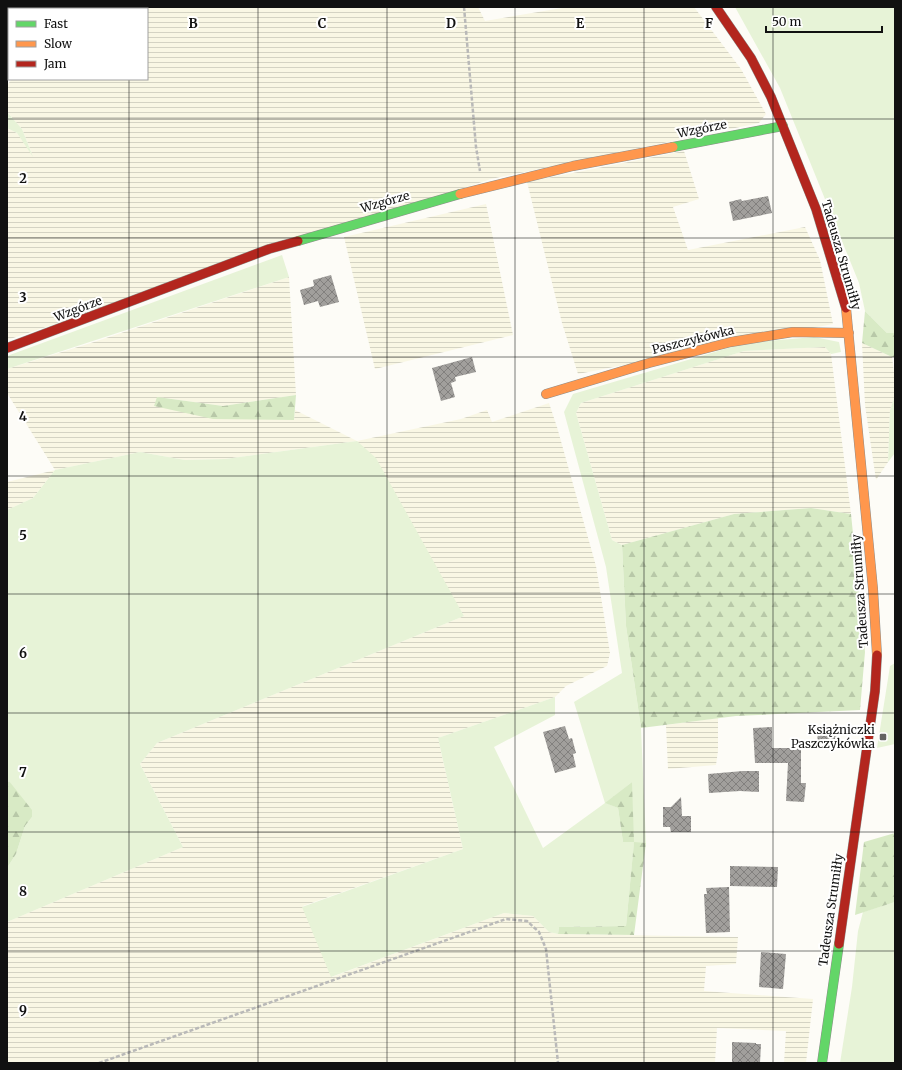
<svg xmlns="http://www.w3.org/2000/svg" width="902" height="1070" font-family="Merriweather,serif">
<defs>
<pattern id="farmland-rules" width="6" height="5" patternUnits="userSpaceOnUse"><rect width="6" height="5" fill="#f9f7e4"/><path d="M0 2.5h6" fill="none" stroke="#d4d3c3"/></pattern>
<pattern id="forest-firs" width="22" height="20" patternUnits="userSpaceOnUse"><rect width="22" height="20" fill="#d8eac5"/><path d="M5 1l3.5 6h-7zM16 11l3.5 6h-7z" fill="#b8c8a8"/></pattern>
<pattern id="building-cross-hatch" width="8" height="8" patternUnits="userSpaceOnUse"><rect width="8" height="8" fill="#a19f9c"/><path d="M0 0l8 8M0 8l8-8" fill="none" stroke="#82807e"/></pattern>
</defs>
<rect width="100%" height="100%" fill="#fdfcf7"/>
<path fill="url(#farmland-rules)" d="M 7,7 L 478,7 L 485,21 L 568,7 L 694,7 L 741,69 L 766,114 L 759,123 L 491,179 L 7,340 L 7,128 L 17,133 L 32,154 L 22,129 L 7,112 L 7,85 L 12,79 L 147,79 L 147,9 L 9,9 L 9,72 L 7,74 Z
M 684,151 L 699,199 L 673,207 L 688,250 L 805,227 L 820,260 L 833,324 L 578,374 L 562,323 L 527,182 Z
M 486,204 L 513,335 L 375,369 L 344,237 Z
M 289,277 L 296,395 L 223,406 L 157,397 L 294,420 L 295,410 L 357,441 L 461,419 L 487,410 L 492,422 L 549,403 L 557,427 L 596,566 L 610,653 L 607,666 L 566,686 L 555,697 L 438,738 L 463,849 L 303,906 L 332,977 L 504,913 L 533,916 L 549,932 L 558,934 L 738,937 L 736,964 L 706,966 L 704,991 L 813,999 L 806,1063 L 784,1063 L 786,1031 L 717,1028 L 715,1063 L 7,1063 L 7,922 L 183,847 L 140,764 L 157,743 L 464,616 L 357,441 L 225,459 L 185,460 L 140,452 L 55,470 L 33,498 L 7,510 L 7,482 L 55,470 L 7,393 L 7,369 L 94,342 Z
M 862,343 L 892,357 L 895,380 L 895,396 L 890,410 L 888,462 L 876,480 L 865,405 Z
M 825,347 L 831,354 L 851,514 L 811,508 L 734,514 L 622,545 L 612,540 L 576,413 L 581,403 L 744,351 Z
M 718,718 L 718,751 L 716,765 L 668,769 L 666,725 Z"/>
<path fill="#e7f3d7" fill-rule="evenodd" d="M 735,7 L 895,7 L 895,333 L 887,333 L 865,311 L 859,283 L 780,88 Z
M 7,112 L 22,129 L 33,157 L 17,133 L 7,128 Z
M 282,255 L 289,277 L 7,369 L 7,356 Z
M 814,337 L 839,342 L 841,352 L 831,354 L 825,347 L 744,351 L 581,403 L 576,413 L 612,540 L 622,545 L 626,626 L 641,728 L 646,843 L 634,843 L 626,926 L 559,927 L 558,934 L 549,932 L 533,916 L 504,913 L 331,977 L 302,907 L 463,849 L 438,738 L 555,697 L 555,715 L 494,747 L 543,848 L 605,803 L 574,702 L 622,673 L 606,567 L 564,412 L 573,394 L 745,343 ZM 632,782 L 623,842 L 618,808 L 606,803 Z
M 895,396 L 895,453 L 888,462 L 890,410 Z
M 357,441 L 376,458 L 464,616 L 157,743 L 140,764 L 183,847 L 7,922 L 7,868 L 16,854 L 25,826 L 32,817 L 9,781 L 7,783 L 7,510 L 33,498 L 55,470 L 140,452 L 185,460 L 225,459 Z
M 895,663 L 895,744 L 877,748 L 890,666 Z
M 895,902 L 895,1063 L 840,1063 L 852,987 L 858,931 L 863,912 Z"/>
<path fill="url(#forest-firs)" d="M 865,311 L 887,333 L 895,333 L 895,357 L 892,357 L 862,343 Z
M 296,395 L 294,420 L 213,419 L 154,406 L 157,397 L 223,406 Z
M 811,508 L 851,514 L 865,652 L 860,710 L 736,716 L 641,728 L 626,626 L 622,545 L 734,514 Z
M 9,781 L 32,810 L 32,817 L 25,826 L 16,854 L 7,868 L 7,783 Z
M 632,782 L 634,842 L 646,843 L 634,935 L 558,934 L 559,927 L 626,926 L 634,842 L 623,842 L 618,808 L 605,803 Z
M 895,833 L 895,902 L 855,915 L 864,842 Z"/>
<path fill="url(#building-cross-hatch)" d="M 768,196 L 772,213 L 733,221 L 729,202 L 741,199 L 742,201 Z
M 331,275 L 339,302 L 320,307 L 318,301 L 304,305 L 300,290 L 314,286 L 313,280 Z
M 472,357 L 476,372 L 455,377 L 456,381 L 451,383 L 455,397 L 441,401 L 432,368 Z
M 565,726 L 569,739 L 572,738 L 576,753 L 573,754 L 576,767 L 555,773 L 543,732 Z
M 818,726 L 839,726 L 838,749 L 817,749 Z
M 772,727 L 772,748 L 801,748 L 801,783 L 806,783 L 804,802 L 786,801 L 788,763 L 755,763 L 753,728 Z
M 743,771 L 759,771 L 759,792 L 740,791 L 709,793 L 708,774 Z
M 681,797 L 682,816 L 691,816 L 691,832 L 671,832 L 670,827 L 663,827 L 663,807 L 671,807 Z
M 730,866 L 778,867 L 777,887 L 730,886 Z
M 729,887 L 730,932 L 706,933 L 704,894 L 707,894 L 706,888 Z
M 761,952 L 786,954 L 783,989 L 759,987 Z
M 732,1042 L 756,1043 L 756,1044 L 761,1044 L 760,1063 L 732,1063 Z"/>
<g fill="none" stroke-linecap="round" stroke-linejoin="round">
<defs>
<path id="fast" d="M 673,147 L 783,126
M 298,241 L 460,194
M 822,1063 L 839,944"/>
<path id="slow" d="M 460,194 L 573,166 L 673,147
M 846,308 L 873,589 L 877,655
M 546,394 L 649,363 L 731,342 L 793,332 L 849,333"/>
<path id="jam" d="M 716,7 L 751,58 L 771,97 L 816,209 L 846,308
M 7,348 L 269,249 L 298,241
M 839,944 L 875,691 L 877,655"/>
</defs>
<use href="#fast" stroke="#8e8d8b" stroke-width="10"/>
<use href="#slow" stroke="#8e8d8b" stroke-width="10"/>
<use href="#jam" stroke="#8e8d8b" stroke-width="10"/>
<path stroke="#b9b9b8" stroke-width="2.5" stroke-dasharray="4 2" stroke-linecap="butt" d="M 464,7 L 476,147 L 480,171
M 107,9 L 117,7
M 7,18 L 9,18
M 99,1063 L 506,919 L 527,921 L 539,932 L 546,949 L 558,1063"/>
<use href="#fast" stroke="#63d668" stroke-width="9"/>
<use href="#slow" stroke="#ff974d" stroke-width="9"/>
<use href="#jam" stroke="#b3261e" stroke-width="9"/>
</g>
<path fill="none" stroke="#111" stroke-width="1" stroke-opacity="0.55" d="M 129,7 L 129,9M 258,7 L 258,1063M 387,7 L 387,1063M 515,7 L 515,1063M 644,7 L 644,1063M 773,7 L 773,1063M 129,79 L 129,1063M 7,119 L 895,119M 7,238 L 895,238M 7,357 L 895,357M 7,476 L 895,476M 7,594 L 895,594M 7,713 L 895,713M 7,832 L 895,832M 7,951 L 895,951"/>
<rect fill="#646362" stroke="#fff" stroke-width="1.5" x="879" y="733" width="8" height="8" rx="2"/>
<g text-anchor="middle" stroke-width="4" stroke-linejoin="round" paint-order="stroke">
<g font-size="12" fill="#111" stroke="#fff">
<text transform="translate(702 129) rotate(-11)" y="4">Wzgórze</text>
<text transform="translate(385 202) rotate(-16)" y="4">Wzgórze</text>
<text transform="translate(841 255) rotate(74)" y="4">Tadeusza Strumiłły</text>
<text transform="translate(78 309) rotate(-21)" y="4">Wzgórze</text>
<text transform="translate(693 340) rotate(-14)" y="4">Paszczykówka</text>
<text transform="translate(860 591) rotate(-94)" y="4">Tadeusza Strumiłły</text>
<text transform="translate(831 910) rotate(-82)" y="4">Tadeusza Strumiłły</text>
</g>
<g font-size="12" fill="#111" stroke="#fff" text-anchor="end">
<text x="875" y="734">Książniczki<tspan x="875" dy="14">Paszczykówka</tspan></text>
</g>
</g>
<g font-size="13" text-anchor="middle" font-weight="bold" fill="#111" stroke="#fff" stroke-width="4" stroke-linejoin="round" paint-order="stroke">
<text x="193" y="28">B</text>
<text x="322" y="28">C</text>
<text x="451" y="28">D</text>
<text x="580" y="28">E</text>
<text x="709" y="28">F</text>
<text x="23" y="183">2</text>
<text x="23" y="302">3</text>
<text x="23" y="421">4</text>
<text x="23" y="540">5</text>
<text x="23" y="658">6</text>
<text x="23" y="777">7</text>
<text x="23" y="896">8</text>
<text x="23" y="1015">9</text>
</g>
<rect width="902" height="1070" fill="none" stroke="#111111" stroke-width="16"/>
<rect x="8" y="8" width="140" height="72" fill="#ffffff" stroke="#a0a0a0"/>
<rect x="16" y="21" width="20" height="6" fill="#63d668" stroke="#a0a0a0"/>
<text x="44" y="28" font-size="12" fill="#111111">Fast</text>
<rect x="16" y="41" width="20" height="6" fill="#ff974d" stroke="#a0a0a0"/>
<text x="44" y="48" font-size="12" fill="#111111">Slow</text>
<rect x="16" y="61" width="20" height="6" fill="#b3261e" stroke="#a0a0a0"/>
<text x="44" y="68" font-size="12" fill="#111111">Jam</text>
<path d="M766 26v6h116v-6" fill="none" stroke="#111111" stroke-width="2"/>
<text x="772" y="26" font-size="12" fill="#111111" stroke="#ffffff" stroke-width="3" paint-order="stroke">50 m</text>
</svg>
